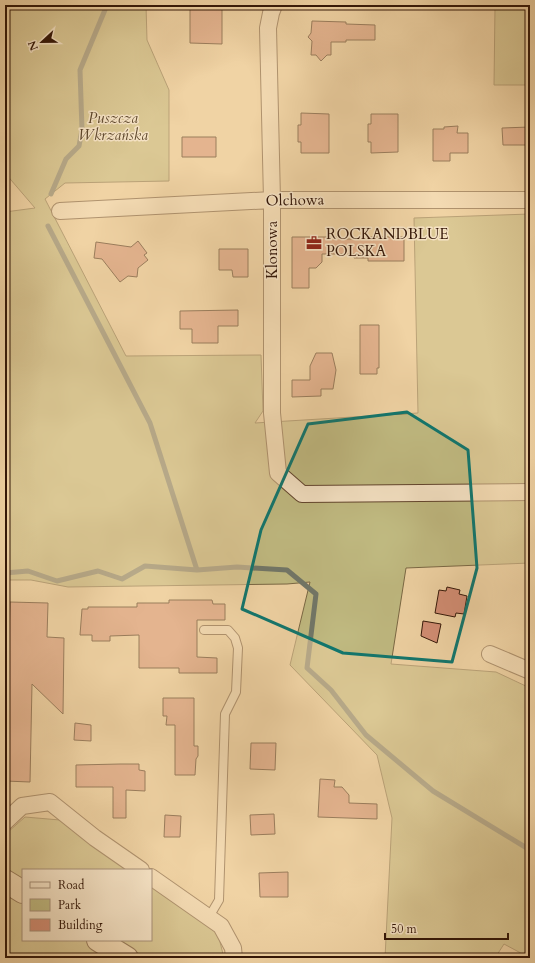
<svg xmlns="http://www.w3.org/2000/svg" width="535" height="963" font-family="Cardo,serif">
<rect width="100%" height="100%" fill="#f0d3a4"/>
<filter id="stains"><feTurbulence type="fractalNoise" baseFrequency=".005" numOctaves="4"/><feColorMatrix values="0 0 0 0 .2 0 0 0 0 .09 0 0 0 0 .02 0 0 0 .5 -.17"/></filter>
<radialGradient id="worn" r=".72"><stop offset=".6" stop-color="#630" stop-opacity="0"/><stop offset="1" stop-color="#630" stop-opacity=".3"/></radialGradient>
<path fill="#c0ba81" stroke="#7a6844" d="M 5,5 L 146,5 L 147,40 L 169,90 L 169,181 L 65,183 L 45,199 L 126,356 L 261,355 L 263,411 L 255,423 L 418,413 L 414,218 L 530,214 L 530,563 L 406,568 L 391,664 L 496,672 L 530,688 L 530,958 L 504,944 L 495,958 L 385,958 L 392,818 L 377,755 L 290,665 L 310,582 L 287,584 L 68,587 L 31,580 L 5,580 L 5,212 L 35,208 L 5,173 Z
M 495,7 L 530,7 L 530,85 L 494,85 Z
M 25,817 L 60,820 L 131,870 L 23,870 L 23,940 L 151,940 L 151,884 L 217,930 L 224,958 L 5,958 L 5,842 L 8,832 Z"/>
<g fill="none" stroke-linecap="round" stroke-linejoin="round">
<path stroke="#717769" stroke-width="5" d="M 51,194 L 66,159 L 79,146 L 82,130 L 80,70 L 107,5
M 48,226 L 150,423 L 197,570
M 5,573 L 28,571 L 57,581 L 98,571 L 122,579 L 145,566 L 197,570 L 237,567 L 287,570 L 316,594 L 307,668 L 331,690 L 366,735 L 433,791 L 530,850"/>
</g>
<path fill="#d48e75" stroke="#331607" d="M 190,5 L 222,5 L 222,44 L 190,43 Z
M 312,21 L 346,22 L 346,24 L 375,25 L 375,40 L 346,40 L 346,42 L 331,42 L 331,55 L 327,55 L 321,61 L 316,55 L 311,55 L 312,41 L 308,37 L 311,33 Z
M 301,113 L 329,114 L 329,153 L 301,153 L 301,142 L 298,142 L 298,125 L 301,125 Z
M 371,114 L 398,114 L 398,152 L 371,153 L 371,142 L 368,142 L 368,124 L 371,124 Z
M 458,126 L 457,133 L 468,133 L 468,153 L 450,153 L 450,161 L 433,161 L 433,129 L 444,129 L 444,127 Z
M 530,127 L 530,145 L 503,145 L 502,128 Z
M 182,137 L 216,137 L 216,157 L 182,157 Z
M 292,237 L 339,237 L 339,239 L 368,239 L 368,237 L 404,237 L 404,261 L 368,261 L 368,258 L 354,258 L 354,254 L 322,254 L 322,262 L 316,268 L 309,268 L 309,288 L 292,288 Z
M 138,241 L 147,253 L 144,255 L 148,260 L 138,268 L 137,277 L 128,276 L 120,282 L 102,259 L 94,258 L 96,242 L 131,247 Z
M 219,249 L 248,249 L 248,277 L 233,277 L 232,270 L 219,270 Z
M 238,310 L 238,326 L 218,326 L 218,343 L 192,343 L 192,329 L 180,329 L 180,311 Z
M 360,325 L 379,325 L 379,368 L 377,368 L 377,374 L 360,374 Z
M 316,353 L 332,353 L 336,370 L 333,389 L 321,389 L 321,396 L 292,397 L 292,380 L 310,380 L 310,366 Z
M 447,587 L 460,590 L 459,594 L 467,596 L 464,614 L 456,613 L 455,617 L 435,613 L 439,590 L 446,591 Z
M 169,600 L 212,600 L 213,604 L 225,604 L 225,620 L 197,620 L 197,657 L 217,658 L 217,673 L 179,673 L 179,668 L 139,668 L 139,635 L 110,636 L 110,641 L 92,641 L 92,635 L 80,635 L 82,609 L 88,609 L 88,607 L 137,607 L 137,603 L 169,603 Z
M 10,602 L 48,603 L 47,637 L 64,638 L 63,714 L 32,684 L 30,782 L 5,781 Z
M 423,621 L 441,624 L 437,643 L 421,636 Z
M 163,698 L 194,698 L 194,746 L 198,746 L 198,756 L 196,759 L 195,775 L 175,775 L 175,725 L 166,725 L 167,716 L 163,716 Z
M 75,723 L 91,725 L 91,741 L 74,740 Z
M 251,743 L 276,743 L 275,770 L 250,769 Z
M 120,764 L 139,764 L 139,770 L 145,771 L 145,791 L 126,790 L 126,818 L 113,818 L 113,787 L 76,787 L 76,765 Z
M 320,779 L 335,780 L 334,787 L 342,787 L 349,795 L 349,803 L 377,804 L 377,819 L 318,817 Z
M 274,814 L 275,834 L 251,835 L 250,815 Z
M 165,815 L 181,816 L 180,837 L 164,837 Z
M 288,872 L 288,897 L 260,897 L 259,873 Z"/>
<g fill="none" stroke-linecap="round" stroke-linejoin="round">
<defs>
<path id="lane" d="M 204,630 L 228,630 L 235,638 L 238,648 L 236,692 L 225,714 L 219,900 L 209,917"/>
<path id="street" d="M 274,5 L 271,13 L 268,28 L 272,200 L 272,413 L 278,473 L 302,494 L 530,492
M 60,211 L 272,200 L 530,200
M 490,654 L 530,671
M 5,822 L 22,806 L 50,802 L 95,838 L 141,870
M 151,877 L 221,926 L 233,948 L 234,958"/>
<path id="secondary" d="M 5,881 L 23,892
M 98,940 L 127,958"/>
</defs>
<use href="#lane" stroke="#62452e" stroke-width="10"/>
<use href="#street" stroke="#62452e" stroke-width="18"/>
<use href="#secondary" stroke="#331607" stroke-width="24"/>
<use href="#lane" stroke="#f5e2c4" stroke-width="8"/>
<use href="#street" stroke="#f5e2c4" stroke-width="16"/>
<use href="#secondary" stroke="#f5e2c4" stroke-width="22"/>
</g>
<path d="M0 0H535V963H0ZM 407,412 L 468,450 L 477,568 L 452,662 L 343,653 L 242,609 L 261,530 L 308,424 Z" fill="#f0d3a4" fill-opacity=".55" fill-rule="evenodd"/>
<path fill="none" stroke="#0f766e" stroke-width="3" stroke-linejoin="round" d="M 407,412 L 468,450 L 477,568 L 452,662 L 343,653 L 242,609 L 261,530 L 308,424 Z"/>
<defs>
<symbol id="office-bare" viewBox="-9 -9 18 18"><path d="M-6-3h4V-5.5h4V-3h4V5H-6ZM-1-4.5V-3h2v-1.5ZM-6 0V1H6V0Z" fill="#8f2418" stroke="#f5e2c4" stroke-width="2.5" paint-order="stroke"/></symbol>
</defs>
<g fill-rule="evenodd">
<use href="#office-bare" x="303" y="232" width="22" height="22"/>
</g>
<g text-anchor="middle" stroke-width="3" stroke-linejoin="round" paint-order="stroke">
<g font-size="15" font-style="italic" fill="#5d472c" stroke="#f5e2c4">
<text x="113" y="123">Puszcza<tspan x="113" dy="17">Wkrzańska</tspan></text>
</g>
<g font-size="15" fill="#331607" stroke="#f5e2c4">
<text transform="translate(295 200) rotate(-1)" y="5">Olchowa</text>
<text transform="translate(272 250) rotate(-90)" y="5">Klonowa</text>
</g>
<g font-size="15" fill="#331607" stroke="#f5e2c4" text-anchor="start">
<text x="326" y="239">ROCKANDBLUE<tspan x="326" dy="17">POLSKA</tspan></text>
</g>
</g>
<rect width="535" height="963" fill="none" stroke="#f0d3a4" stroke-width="20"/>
<rect x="6" y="6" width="523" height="951" fill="none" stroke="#331607" stroke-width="2"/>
<rect x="10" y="10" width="515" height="943" fill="none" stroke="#331607"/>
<rect x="22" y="869" width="130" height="72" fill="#f5e2c4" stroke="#a79078"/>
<rect x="30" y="882" width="20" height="6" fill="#f5e2c4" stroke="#a79078"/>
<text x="58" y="889" font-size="12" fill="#331607">Road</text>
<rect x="30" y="899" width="20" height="12" fill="#c0ba81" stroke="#a79078"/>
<text x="58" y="909" font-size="12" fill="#331607">Park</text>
<rect x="30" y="919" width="20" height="12" fill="#d48e75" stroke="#a79078"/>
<text x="58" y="929" font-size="12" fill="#331607">Building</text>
<g transform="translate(42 42) rotate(248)" stroke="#f5e2c4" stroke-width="3" paint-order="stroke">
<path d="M0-3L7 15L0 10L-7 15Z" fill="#331607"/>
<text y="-6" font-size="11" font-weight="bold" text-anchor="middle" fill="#331607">N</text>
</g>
<path d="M385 933v6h123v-6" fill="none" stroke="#331607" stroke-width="2"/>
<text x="391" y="933" font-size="12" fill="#331607" stroke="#f5e2c4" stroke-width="3" paint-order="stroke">50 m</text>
<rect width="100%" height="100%" filter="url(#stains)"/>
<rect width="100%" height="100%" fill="url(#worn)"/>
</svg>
